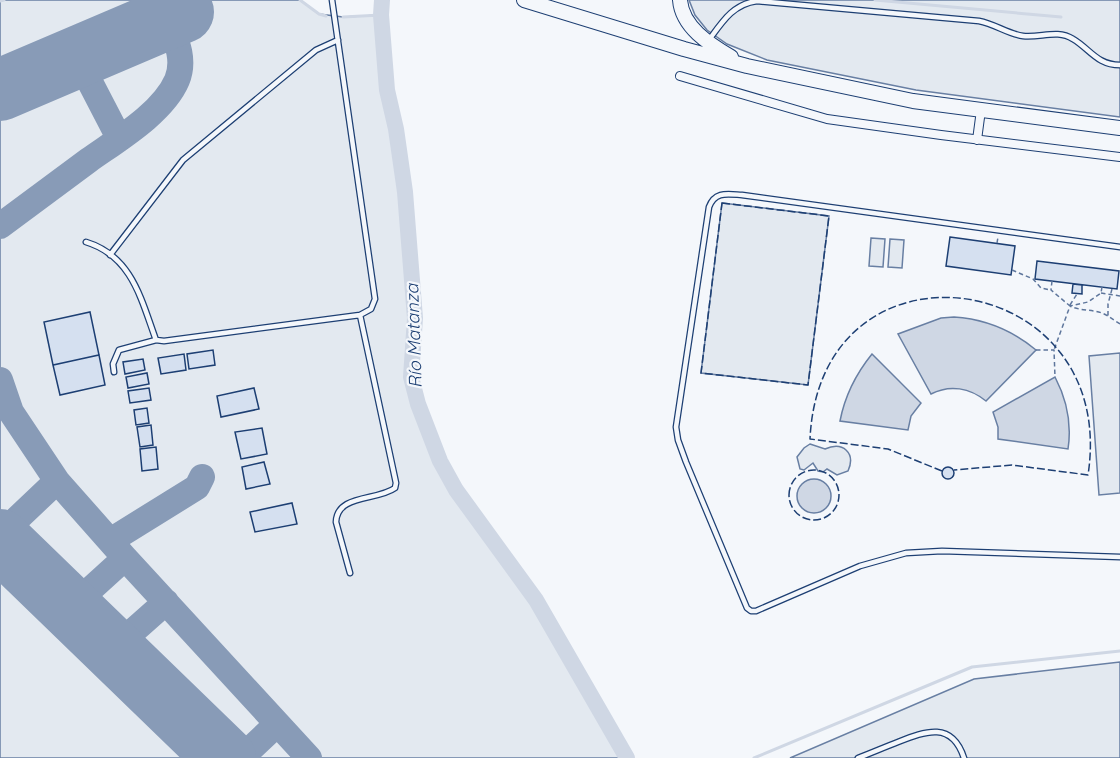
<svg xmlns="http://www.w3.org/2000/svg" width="1120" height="758" font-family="Quicksand,sans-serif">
<rect width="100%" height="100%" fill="#f4f7fb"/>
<path fill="#e3e9f0" stroke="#687fa3" stroke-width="1.5" d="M 4,0 L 300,0 L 319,14 L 343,17 L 381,15 L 387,90 L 396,129 L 405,192 L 414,318 L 411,377 L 418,404 L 440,461 L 456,490 L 536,600 L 627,758 L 0,758 L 0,1 Z
M 689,0 L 1120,0 L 1120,117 L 916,90 L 767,60 L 727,44 L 707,30 L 695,15 Z
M 722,203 L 829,216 L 808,385 L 701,373 Z
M 871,238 L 885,239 L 883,267 L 869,266 Z
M 890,239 L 904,240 L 902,268 L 888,267 Z
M 1120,353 L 1120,493 L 1099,495 L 1089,356 Z
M 810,444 L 825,449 C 843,441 856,453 848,471 L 837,475 L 827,469 L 823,472 L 818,471 L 813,463 L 804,470 L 800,469 L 797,457 L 804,448 Z
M 1120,662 L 1120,758 L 790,758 L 974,679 Z"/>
<path fill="#cfd7e4" stroke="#687fa3" stroke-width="1.5" d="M 954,317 C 985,319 1012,330 1036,350 L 986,401 C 970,388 950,384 931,394 L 898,334 L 941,318 Z
M 872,354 L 921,403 L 911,416 L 908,430 L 840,421 C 845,395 855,375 872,354 Z
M 1055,377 C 1067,400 1072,423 1068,449 L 998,439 L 998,427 L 993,412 Z
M797 496a17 17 0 1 1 34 0a17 17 0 1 1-34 0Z"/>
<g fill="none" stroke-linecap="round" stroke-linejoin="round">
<path stroke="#cfd7e4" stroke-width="3" d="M 300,0 L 319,14 L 326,16
M 875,0 L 1061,17
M 0,1 L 4,0
M 343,17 L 381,15
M 754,758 L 972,667 L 1120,651"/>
<path stroke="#cfd7e4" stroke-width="16" d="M 382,0 L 381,15 L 387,90 L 396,129 L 405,192 L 415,318 L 411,377 L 418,404 L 440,461 L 456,490 L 536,600 L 627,758"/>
<path stroke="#889bb7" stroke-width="26" d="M 77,57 L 119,138
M 0,226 C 30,204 59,182 89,160 C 117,140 163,113 177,80 C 186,58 175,38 167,18
M 0,380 L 11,412 L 57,481 L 125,558
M 0,535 L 57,481
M 110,541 L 197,487 L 202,477
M 70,608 L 125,558 L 309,758
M 113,649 L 166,602
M 241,758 L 277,724"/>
<path stroke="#889bb7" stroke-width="62" d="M 0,90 L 183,12
M 0,540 L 225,758"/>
</g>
<path fill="#d5e0f0" stroke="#1d3f73" stroke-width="1.5" d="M 950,237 L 1015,246 L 1011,275 L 946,266 Z
M 1037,261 L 1119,271 L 1117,289 L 1035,279 Z
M 1073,284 L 1082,285 L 1082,294 L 1072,293 Z
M 90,312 L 99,355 L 53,365 L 44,322 Z
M 213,350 L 215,365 L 189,369 L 187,354 Z
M 184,354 L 186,370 L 161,374 L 158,358 Z
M 99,355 L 105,385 L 60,395 L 53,365 Z
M 143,359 L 145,370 L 125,374 L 123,362 Z
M 147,373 L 149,384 L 128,388 L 126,377 Z
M 149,388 L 151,400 L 130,403 L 128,391 Z
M 254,388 L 259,409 L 221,417 L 217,396 Z
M 147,408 L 149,423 L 136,425 L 134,410 Z
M 151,425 L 153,445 L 140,447 L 137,427 Z
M 262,428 L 267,454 L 241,459 L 235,432 Z
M 156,447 L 158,469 L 142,471 L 140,449 Z
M 264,462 L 270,484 L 246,489 L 242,467 Z
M942 473a6 6 0 1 1 12 0a6 6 0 1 1-12 0Z
M 292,503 L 297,524 L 255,532 L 250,512 Z"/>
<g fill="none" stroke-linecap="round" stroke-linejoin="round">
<defs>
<path id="service" d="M 709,40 C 722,22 733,4 757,1 L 979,21 C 995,24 1008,34 1023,36 C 1041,38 1057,29 1073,39 C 1090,49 1097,65 1120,65
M 86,242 C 132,256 141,299 156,340 L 164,341 L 360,315 L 371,309 L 375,299 L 332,0
M 1120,247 L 742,195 C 727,194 715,191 709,207 L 676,427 L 678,440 L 686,462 L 747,608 L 751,611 L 756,611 L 860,566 L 906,553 L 942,551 L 1120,557
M 110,255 L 183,160 L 316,50 L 338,40
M 114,372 L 113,364 L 119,350 L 156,340
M 350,573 L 336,522 C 337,494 377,501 395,488 L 396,483 L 360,315
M 858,758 C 871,753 885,747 898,742 C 926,731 952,721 964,758"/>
<path id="minor" d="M 680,76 L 827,119 L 941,135 L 1120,157
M 977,140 L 981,110"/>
<path id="primary" d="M 524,0 L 684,49 L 747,66 L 913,101 L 1120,128
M 680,0 C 682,27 709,44 731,57"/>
</defs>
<use href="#service" stroke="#1d3f73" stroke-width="7"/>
<use href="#minor" stroke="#1d3f73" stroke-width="10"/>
<use href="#primary" stroke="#1d3f73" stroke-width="16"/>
<path stroke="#5e769c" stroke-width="1.5" stroke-dasharray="4.5 3" stroke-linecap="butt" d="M 997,243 L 998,237
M 1012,270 L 1033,279 L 1041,288 L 1050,290
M 1052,281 L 1051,290 L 1070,306 L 1054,350
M 1102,287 L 1101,293 L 1088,302 L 1070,306 C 1082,312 1095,308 1108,316
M 1112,289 L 1108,304 L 1108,316 L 1120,324
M 1101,293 L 1120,296
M 1070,305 L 1077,294
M 1036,350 L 1054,350 L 1055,377"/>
<use href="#service" stroke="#f4f7fb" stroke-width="4.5"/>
<use href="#minor" stroke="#f4f7fb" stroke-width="8"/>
<use href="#primary" stroke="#f4f7fb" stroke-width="14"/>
<path stroke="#1d3f73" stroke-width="1.5" stroke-dasharray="8 3" stroke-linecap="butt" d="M 722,203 L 829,216 L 808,385 L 701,373 Z
M789 495a25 25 0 1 1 50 0a25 25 0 1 1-50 0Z
M 942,471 L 888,449 L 810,439 C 820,225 1120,267 1088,475 L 1012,465 L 954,470"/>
</g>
<g text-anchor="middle" stroke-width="4.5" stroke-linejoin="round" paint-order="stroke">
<g font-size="18" font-style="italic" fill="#1d3f73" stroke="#f4f7fb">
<text transform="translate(414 336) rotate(-92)" y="6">Río Matanza</text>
</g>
</g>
</svg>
